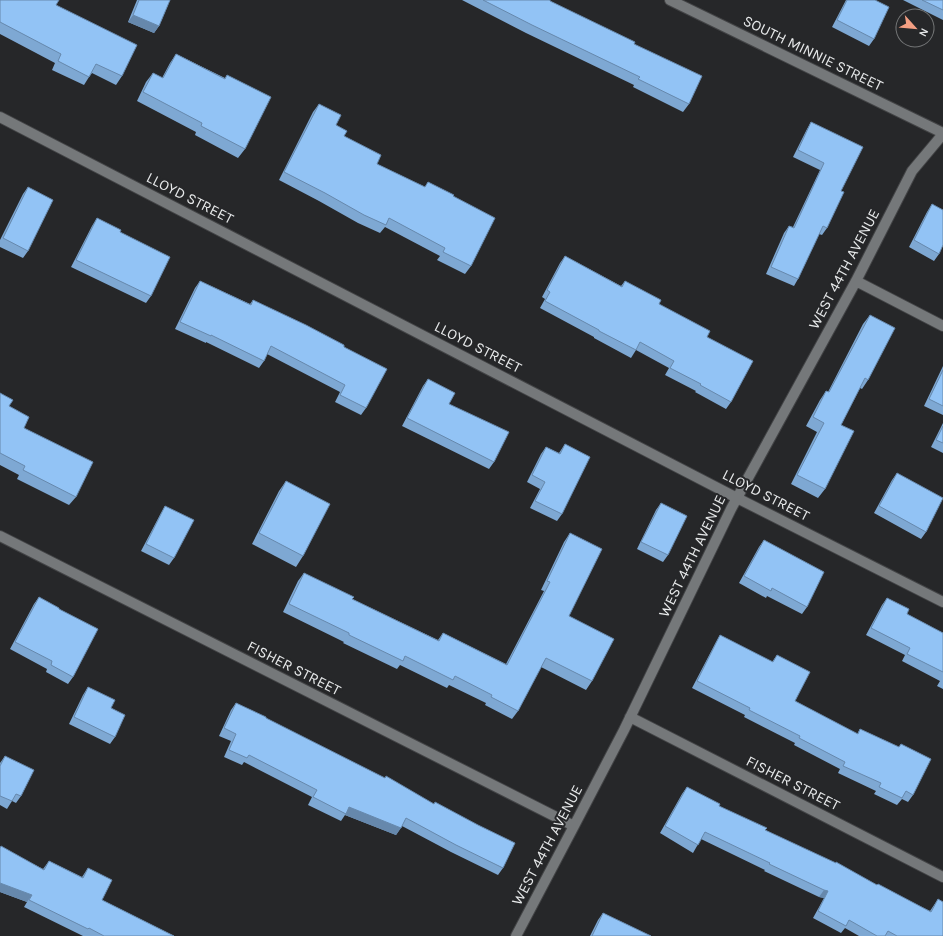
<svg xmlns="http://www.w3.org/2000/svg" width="943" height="936" font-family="Karla,sans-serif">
<rect width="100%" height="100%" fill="#262729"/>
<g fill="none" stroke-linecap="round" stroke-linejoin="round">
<defs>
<path id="minor" d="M 670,0 L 943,133
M 0,117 L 737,498 L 943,602
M 856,281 L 943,326
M 0,536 L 574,826
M 630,717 L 943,877
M 516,936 L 574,826 L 624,730 L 731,509 L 856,281 L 912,171 L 943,134"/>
</defs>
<use href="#minor" stroke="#434446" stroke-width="12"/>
<use href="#minor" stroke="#75787a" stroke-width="10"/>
</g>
<path fill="#7ea8d3" d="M 0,0 L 56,5 L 122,76 L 116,85 L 92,73 L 89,77 L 84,85 L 52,70 L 55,63 L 0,34 Z
M 137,0 L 170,0 L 159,26 L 154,33 L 128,22 Z
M 462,0 L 550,0 L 550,1 L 634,44 L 689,104 L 683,112 L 633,87 L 634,85 L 526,33 Z
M 846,0 L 875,0 L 874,39 L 869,46 L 832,27 Z
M 903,0 L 943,0 L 943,20 Z
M 176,54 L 225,78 L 227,75 L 245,149 L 238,158 L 195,135 L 196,132 L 137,101 L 146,82 L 153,73 L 162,78 L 170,63 Z
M 319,104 L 344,136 L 377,164 L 425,187 L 428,182 L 453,196 L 471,266 L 465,274 L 437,260 L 440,256 L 385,227 L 380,233 L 358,223 L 319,201 L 279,180 L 313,112 Z
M 811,122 L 841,191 L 827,228 L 822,235 L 819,234 L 798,279 L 794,286 L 766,274 L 784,233 L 789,226 L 793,227 L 820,170 L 793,157 L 807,129 Z
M 28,187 L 28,251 L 23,258 L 0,247 L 0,240 L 23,194 Z
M 932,204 L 939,254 L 934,261 L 909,247 L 927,212 Z
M 97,218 L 120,232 L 151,296 L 146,303 L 71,267 L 92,226 Z
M 565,256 L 621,286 L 625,281 L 707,337 L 731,402 L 726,409 L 695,392 L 696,391 L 665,375 L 669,368 L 636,350 L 631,358 L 594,338 L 594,337 L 540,308 L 545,299 L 542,297 L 560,263 Z
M 200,281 L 250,304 L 253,300 L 344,347 L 366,408 L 361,415 L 335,402 L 340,392 L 267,354 L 264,361 L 259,368 L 206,342 L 206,343 L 175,329 L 195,288 Z
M 870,315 L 868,380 L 862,389 L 860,388 L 841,425 L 825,489 L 818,498 L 791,484 L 817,432 L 806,426 L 820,400 L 826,391 L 828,392 L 863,324 Z
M 943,366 L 943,415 L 924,406 Z
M 428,379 L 449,404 L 494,462 L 489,469 L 402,426 L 423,386 Z
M 0,393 L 24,428 L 76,497 L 69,505 L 17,479 L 19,475 L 0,465 Z
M 943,423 L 943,453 L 931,447 Z
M 565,444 L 562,514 L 557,521 L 530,508 L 540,489 L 527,482 L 541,454 L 546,447 L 559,453 Z
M 897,473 L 926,532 L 921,539 L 874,513 L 892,480 Z
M 286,481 L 303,556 L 296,567 L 252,544 L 279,491 Z
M 661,503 L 668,555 L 663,562 L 637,549 L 656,510 Z
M 165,506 L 174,558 L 169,565 L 141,551 L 161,513 Z
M 570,533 L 569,616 L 592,681 L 586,690 L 541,667 L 518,711 L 512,719 L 485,705 L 486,703 L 449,685 L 447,688 L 400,665 L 397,669 L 343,643 L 344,642 L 283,612 L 298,581 L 304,573 L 352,599 L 438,640 L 443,633 L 506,664 L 544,591 L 541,590 L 564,542 Z
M 764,540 L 807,607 L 802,614 L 767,596 L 766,598 L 739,583 L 759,547 Z
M 39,597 L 73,677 L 68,684 L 46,672 L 47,669 L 10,649 L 34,604 Z
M 887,598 L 907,614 L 943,633 L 943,689 L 937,686 L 940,681 L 902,661 L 905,655 L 866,635 L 882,605 Z
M 720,635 L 772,662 L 777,655 L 795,701 L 857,734 L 860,729 L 899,747 L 901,744 L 913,795 L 908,802 L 902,799 L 897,805 L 874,794 L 876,791 L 838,773 L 840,769 L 794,745 L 795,743 L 744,717 L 745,715 L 692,688 L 716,642 Z
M 88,687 L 111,708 L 115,737 L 110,744 L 69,724 L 83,695 Z
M 236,703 L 266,718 L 503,868 L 498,875 L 451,852 L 402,826 L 396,835 L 345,815 L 341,821 L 308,805 L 312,797 L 244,762 L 242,765 L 224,757 L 231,741 L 219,736 L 231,710 Z
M 5,756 L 21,796 L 16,803 L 12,801 L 7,809 L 0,805 L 0,763 Z
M 687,787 L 719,806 L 765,830 L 877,885 L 930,911 L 938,899 L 943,936 L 859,936 L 845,928 L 841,933 L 813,918 L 824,898 L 819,897 L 764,871 L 765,870 L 701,839 L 693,853 L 660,833 L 682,794 Z
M 0,847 L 43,869 L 49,861 L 82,877 L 88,868 L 102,900 L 174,936 L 83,936 L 24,907 L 27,902 L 0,892 Z
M 603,913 L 651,936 L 590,936 L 598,920 Z"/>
<path fill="#6688ac" d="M 133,15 L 159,26 L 154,33 L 128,22 Z
M 349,807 L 401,828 L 396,835 L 345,815 Z
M 0,883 L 32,895 L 27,902 L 0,892 Z
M 824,890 L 828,891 L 824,898 L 819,897 Z"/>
<path fill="#92c3f5" stroke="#6688ac" d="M 0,0 L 59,0 L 56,5 L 137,45 L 122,76 L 96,64 L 89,77 L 58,61 L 61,54 L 0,22 Z
M 139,0 L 170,0 L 159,26 L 133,15 Z
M 483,0 L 550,0 L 550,1 L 635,42 L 634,44 L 702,76 L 689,104 L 638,79 L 640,77 L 532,25 Z
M 847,0 L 875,0 L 889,7 L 874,39 L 837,20 Z
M 922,0 L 943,0 L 943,10 Z
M 176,54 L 225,79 L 227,75 L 271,97 L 245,149 L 201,126 L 202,123 L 143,92 L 153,73 L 163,78 Z
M 319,104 L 341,115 L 336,125 L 347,131 L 344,136 L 381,155 L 377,164 L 425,187 L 428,182 L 454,195 L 453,196 L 495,218 L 471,266 L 443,252 L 445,248 L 389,218 L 386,225 L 364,215 L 325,193 L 284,172 Z
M 811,122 L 863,147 L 841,191 L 844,192 L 827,228 L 823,226 L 798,279 L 771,267 L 789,226 L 794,228 L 824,163 L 798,150 Z
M 28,187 L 53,200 L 28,251 L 3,238 Z
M 932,204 L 943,210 L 943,245 L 939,254 L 914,240 Z
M 97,218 L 121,230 L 120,232 L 170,257 L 151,296 L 76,260 Z
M 565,256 L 622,287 L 625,281 L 661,300 L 659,304 L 710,331 L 707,337 L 753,361 L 731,402 L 700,385 L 701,384 L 670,368 L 674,361 L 640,342 L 636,350 L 599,331 L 599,330 L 545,301 L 550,292 L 547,290 Z
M 200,281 L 251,305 L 253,300 L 306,325 L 344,345 L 344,347 L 387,369 L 366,408 L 340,395 L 345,385 L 271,346 L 264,361 L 211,335 L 211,336 L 180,322 Z
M 870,315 L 895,328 L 868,380 L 865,378 L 841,425 L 854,431 L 825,489 L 797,475 L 824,423 L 813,417 L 826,391 L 829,392 Z
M 943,370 L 943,406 L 929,399 Z
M 428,379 L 455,393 L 449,404 L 509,432 L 494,462 L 407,418 Z
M 0,393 L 13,400 L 9,406 L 29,417 L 24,428 L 93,462 L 76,497 L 23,470 L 25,466 L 0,453 Z
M 943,426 L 943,443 L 936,440 Z
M 565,444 L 590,457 L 562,514 L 535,501 L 545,482 L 532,475 L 546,447 L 560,454 Z
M 897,473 L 943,498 L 926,532 L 879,506 Z
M 286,481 L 330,504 L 303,556 L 259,533 Z
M 661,503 L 687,516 L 668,555 L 641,542 Z
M 165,506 L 194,520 L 174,558 L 146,544 Z
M 570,533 L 602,549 L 569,616 L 614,639 L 592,681 L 546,658 L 518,711 L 491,697 L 492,695 L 455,676 L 453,680 L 405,656 L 403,661 L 349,635 L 349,633 L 289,604 L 304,573 L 354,597 L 352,599 L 439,641 L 443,633 L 507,665 L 550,582 L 547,581 Z
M 764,540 L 824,572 L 807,607 L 772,588 L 771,591 L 744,576 Z
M 39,597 L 59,608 L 59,609 L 98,629 L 73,677 L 51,665 L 52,661 L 15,642 Z
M 887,598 L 909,609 L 907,614 L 943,633 L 943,672 L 907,654 L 910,648 L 871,628 Z
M 720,635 L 773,662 L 777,655 L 810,672 L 795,701 L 858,734 L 860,729 L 899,747 L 901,744 L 931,759 L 913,795 L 906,791 L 902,798 L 879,787 L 881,783 L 843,766 L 845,762 L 799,738 L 800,736 L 749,710 L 750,708 L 697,681 Z
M 88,687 L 115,700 L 111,708 L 125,715 L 115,737 L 74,717 Z
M 236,703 L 266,717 L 266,718 L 385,778 L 386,776 L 434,804 L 435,802 L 478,825 L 515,843 L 503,868 L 456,845 L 406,818 L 401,828 L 349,807 L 346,814 L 313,797 L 317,790 L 249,755 L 247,758 L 229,750 L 236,734 L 224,728 Z
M 5,756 L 34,770 L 21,796 L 16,794 L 12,801 L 0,796 L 0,766 Z
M 687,787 L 720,804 L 719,806 L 767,828 L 765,830 L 836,863 L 836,862 L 877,885 L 878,884 L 931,912 L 938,899 L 943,902 L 943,936 L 897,936 L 888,931 L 885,936 L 877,936 L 849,920 L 846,926 L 818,911 L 828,891 L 824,890 L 769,864 L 770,863 L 705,832 L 698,845 L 665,826 Z
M 1,846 L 44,870 L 49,861 L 83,878 L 88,868 L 112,880 L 102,900 L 174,936 L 104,936 L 89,928 L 88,929 L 29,900 L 32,895 L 0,883 L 0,848 Z
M 603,913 L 651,936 L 592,936 Z"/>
<g text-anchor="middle" stroke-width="4" stroke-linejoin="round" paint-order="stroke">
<g font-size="15" fill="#e7e9ea" stroke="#262729">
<text transform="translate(813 53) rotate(26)" y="5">SOUTH MINNIE STREET</text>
<text transform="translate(190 198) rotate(27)" y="5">LLOYD STREET</text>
<text transform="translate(844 269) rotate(-62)" y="5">WEST 44TH AVENUE</text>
<text transform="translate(478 347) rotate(27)" y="5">LLOYD STREET</text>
<text transform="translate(766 495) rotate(27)" y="5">LLOYD STREET</text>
<text transform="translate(692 556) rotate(-64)" y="5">WEST 44TH AVENUE</text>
<text transform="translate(294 668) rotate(27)" y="5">FISHER STREET</text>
<text transform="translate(793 783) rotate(27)" y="5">FISHER STREET</text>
<text transform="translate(547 845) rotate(-62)" y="5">WEST 44TH AVENUE</text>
</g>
</g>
<g transform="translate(915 28) rotate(117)"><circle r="19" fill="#262729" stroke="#737576"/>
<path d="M0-3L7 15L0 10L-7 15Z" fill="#f39f83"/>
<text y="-6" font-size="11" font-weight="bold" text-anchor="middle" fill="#e7e9ea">N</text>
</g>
</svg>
